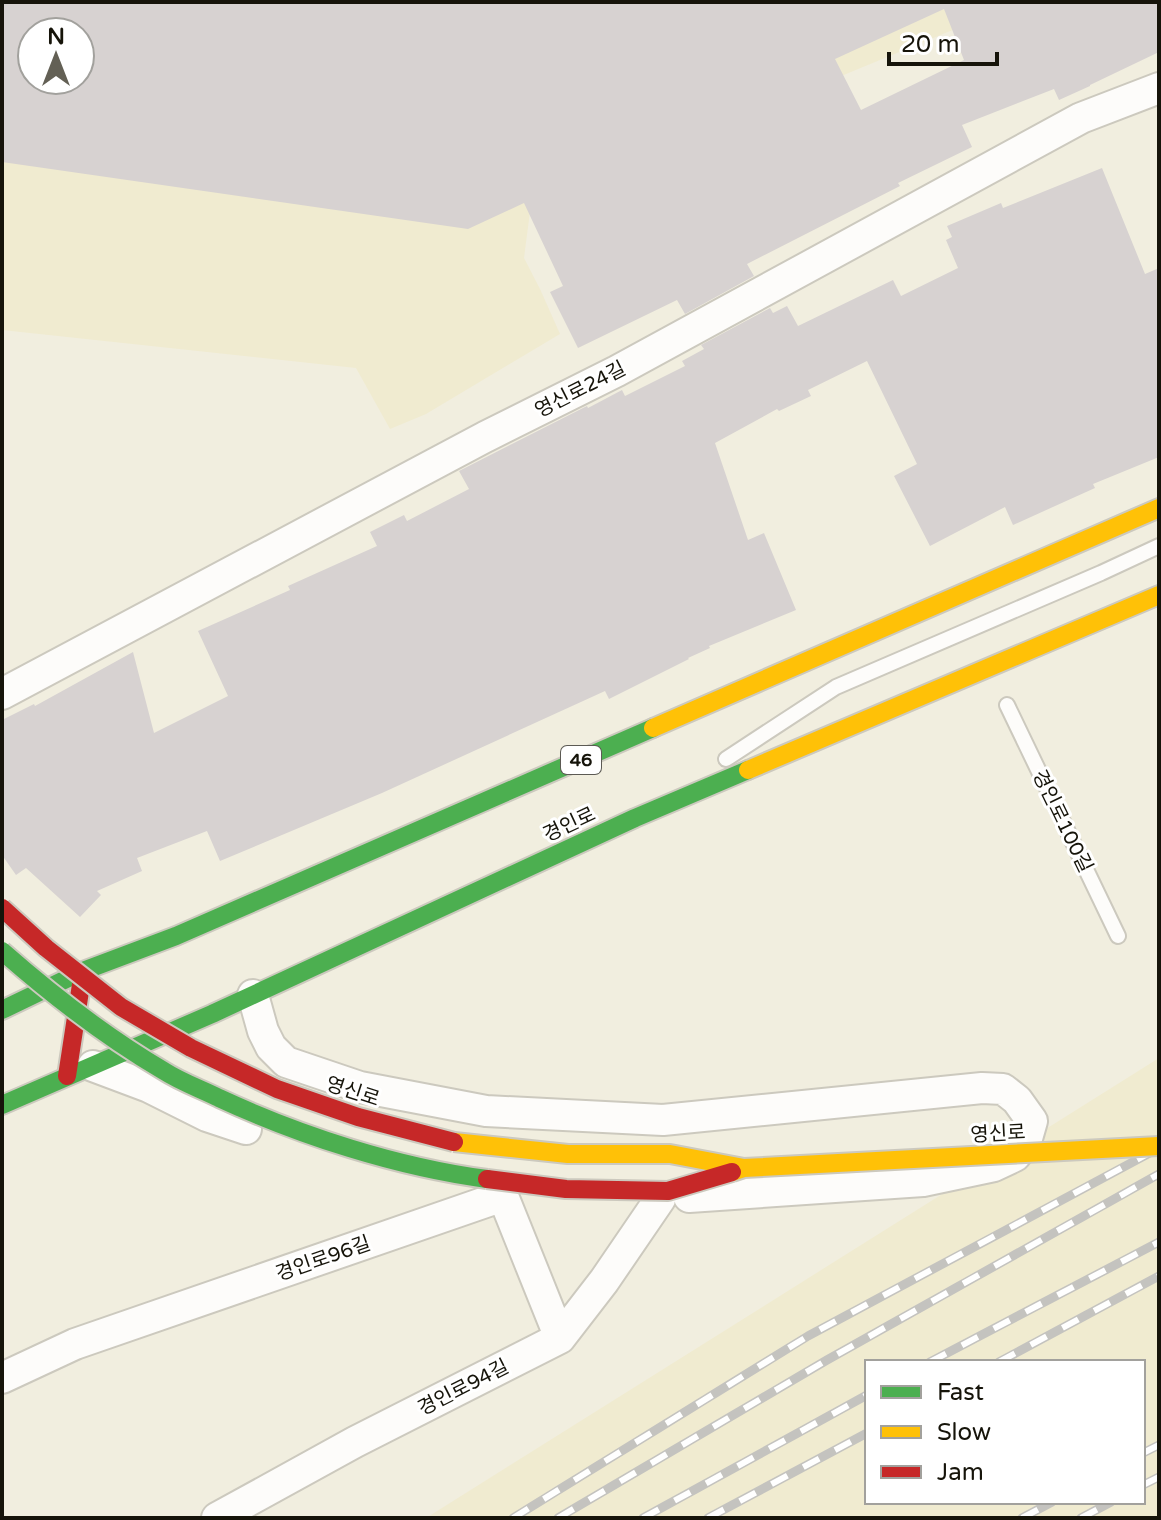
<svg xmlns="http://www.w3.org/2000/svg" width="1161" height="1520" font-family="'Varela Round','Noto Sans KR',sans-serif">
<rect width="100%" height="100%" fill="#f1eedf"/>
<path fill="#f0ebd0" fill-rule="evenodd" d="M 2,2 L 1001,2 L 1001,10 L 531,204 L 524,258 L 540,289 L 560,334 L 426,414 L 390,429 L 356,368 L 2,330 ZM 32,32 L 80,32 L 80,80 L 32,80 Z
M 1159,1058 L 1159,1518 L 426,1518 ZM 867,1362 L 1143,1362 L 1143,1502 L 867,1502 Z"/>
<path fill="#d7d2d1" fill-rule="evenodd" d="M 2,2 L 1159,2 L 1159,52 L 1090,85 L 1090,86 L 1059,100 L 1054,89 L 962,125 L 972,147 L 898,183 L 900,186 L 747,264 L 754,276 L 685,314 L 677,300 L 578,348 L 550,292 L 563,286 L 524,203 L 468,229 L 2,162 ZM 944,9 L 964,60 L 861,110 L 835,59 ZM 32,32 L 80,32 L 80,80 L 32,80 Z
M 1102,168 L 1145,274 L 1159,268 L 1159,457 L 1093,484 L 1095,488 L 1013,525 L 1005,507 L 930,546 L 894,476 L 917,464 L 867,361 L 808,390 L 811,396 L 779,411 L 777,409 L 715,443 L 748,540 L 764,533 L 796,610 L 709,646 L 710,648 L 688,658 L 689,659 L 609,699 L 605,691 L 382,793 L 220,861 L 207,831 L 137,858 L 142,871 L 97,891 L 101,895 L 80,917 L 26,868 L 16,875 L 2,855 L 2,720 L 34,704 L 35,706 L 133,652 L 154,733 L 228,696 L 198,631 L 290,590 L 288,586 L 377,546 L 370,532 L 404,515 L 407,521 L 469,489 L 459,471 L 587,406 L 588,408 L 622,390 L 625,396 L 685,366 L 682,361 L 704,349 L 701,345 L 770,308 L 773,313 L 787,306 L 798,326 L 893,280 L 901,296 L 958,268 L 946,240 L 952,237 L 947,226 L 1001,203 L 1003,208 Z"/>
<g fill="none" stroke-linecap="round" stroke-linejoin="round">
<defs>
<path id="lane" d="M 1007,705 L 1118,936
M 726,759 L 836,687 L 1101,573 L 1159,546"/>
<path id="street" d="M 2,694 L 485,437 L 617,371 L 1081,118 L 1159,88
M 253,995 L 263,1031 L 271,1047 L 286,1062 L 360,1087 L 486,1111 L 663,1120 L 982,1088 L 1003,1089 L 1017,1100 L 1032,1121 L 1026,1142 L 1015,1156 L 994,1166 L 923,1181 L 689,1197
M 93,1066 L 149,1087 L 207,1116 L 246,1129
M 503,1196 L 560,1338
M 2,1378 L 75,1344 L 503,1196
M 217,1518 L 355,1442 L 560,1338 L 604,1281 L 660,1199"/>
<path id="fast" d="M 2,1010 L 83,971 L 176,936 L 653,728
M 2,1105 L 212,1014 L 635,818 L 748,770"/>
<path id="slow" d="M 653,728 L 1159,508
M 748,770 L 1159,595"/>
<path id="jam" d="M 67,1076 L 82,978"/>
</defs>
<use href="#lane" stroke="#ccc9be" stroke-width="18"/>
<use href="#street" stroke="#ccc9be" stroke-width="34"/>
<use href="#fast" stroke="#ccc9be" stroke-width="22"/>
<use href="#slow" stroke="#ccc9be" stroke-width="22"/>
<use href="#jam" stroke="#ccc9be" stroke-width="22"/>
<use href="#lane" stroke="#fdfcfa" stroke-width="14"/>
<use href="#street" stroke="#fdfcfa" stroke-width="30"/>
<use href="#fast" stroke="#4caf50" stroke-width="18"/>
<use href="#slow" stroke="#ffc107" stroke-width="18"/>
<use href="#jam" stroke="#c62828" stroke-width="18"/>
<defs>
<path id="rail" d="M 930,1362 L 1159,1242
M 999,1362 L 1159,1276
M 1143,1453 L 1159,1445
M 1143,1485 L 1159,1477
M 513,1518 L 808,1336 L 1159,1148
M 558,1518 L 827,1360 L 1159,1174
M 643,1518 L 867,1395
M 708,1518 L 867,1433
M 1022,1518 L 1052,1502
M 1081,1518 L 1111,1502"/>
</defs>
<use href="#rail" stroke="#c4c3bf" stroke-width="9"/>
<use href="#rail" stroke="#fff" stroke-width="6" stroke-dasharray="18" stroke-linecap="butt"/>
<defs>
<path id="fast-bridge" d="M 2,951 C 52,995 106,1037 164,1071 C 181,1082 201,1089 219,1098 C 301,1136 397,1167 487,1179"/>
<path id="slow-bridge" d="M 454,1142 L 568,1154 L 670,1154 L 744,1168 L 732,1172
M 744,1168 L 1159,1146"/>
<path id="jam-bridge" d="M 2,908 L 46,948 L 121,1007 L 191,1048 L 277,1089 L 358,1117 L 454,1142
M 487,1179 L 566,1189 L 668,1191 L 732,1172"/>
</defs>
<use href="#fast-bridge" stroke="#ccc9be" stroke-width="22" stroke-linecap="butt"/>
<use href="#slow-bridge" stroke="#ccc9be" stroke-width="22" stroke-linecap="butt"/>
<use href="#jam-bridge" stroke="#ccc9be" stroke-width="22" stroke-linecap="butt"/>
<use href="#fast-bridge" stroke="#4caf50" stroke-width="18"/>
<use href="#slow-bridge" stroke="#ffc107" stroke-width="18"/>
<use href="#jam-bridge" stroke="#c62828" stroke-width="18"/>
</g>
<g text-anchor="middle" stroke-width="6" stroke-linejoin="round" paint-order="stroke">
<rect fill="#fff" stroke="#5c5a54" stroke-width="2" x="561" y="746" width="40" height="28" rx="6"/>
<g font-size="18" font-weight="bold" fill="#16140a">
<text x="581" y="766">46</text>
</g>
<g font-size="20" fill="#16140a" stroke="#fff">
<text transform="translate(580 389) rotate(-27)" y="7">영신로24길</text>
<text transform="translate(1063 821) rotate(64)" y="7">경인로100길</text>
<text transform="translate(569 824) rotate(-25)" y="7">경인로</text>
<text transform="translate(353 1091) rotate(18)" y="7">영신로</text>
<text transform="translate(998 1133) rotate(-3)" y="7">영신로</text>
<text transform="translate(323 1258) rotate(-19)" y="7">경인로96길</text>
<text transform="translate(463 1387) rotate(-27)" y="7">경인로94길</text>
</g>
</g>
<rect width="1161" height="1520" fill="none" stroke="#16140a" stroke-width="8"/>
<rect x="865" y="1360" width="280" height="144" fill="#ffffff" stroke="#a2a19d" stroke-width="2"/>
<rect x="881" y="1386" width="40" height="12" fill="#4caf50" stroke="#a2a19d" stroke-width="2"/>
<text x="937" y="1400" font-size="24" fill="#16140a">Fast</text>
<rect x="881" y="1426" width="40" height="12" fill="#ffc107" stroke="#a2a19d" stroke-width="2"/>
<text x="937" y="1440" font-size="24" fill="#16140a">Slow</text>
<rect x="881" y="1466" width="40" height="12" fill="#c62828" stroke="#a2a19d" stroke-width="2"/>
<text x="937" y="1480" font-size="24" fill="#16140a">Jam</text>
<g transform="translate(56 56)"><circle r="38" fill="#ffffff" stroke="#a2a19d" stroke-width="2"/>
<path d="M0-6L14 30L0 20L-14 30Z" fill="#636055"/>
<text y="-12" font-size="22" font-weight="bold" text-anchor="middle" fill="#16140a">N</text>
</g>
<path d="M889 52v12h108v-12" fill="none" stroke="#16140a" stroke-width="4"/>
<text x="901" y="52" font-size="24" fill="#16140a" stroke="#ffffff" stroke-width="6" paint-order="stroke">20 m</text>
</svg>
